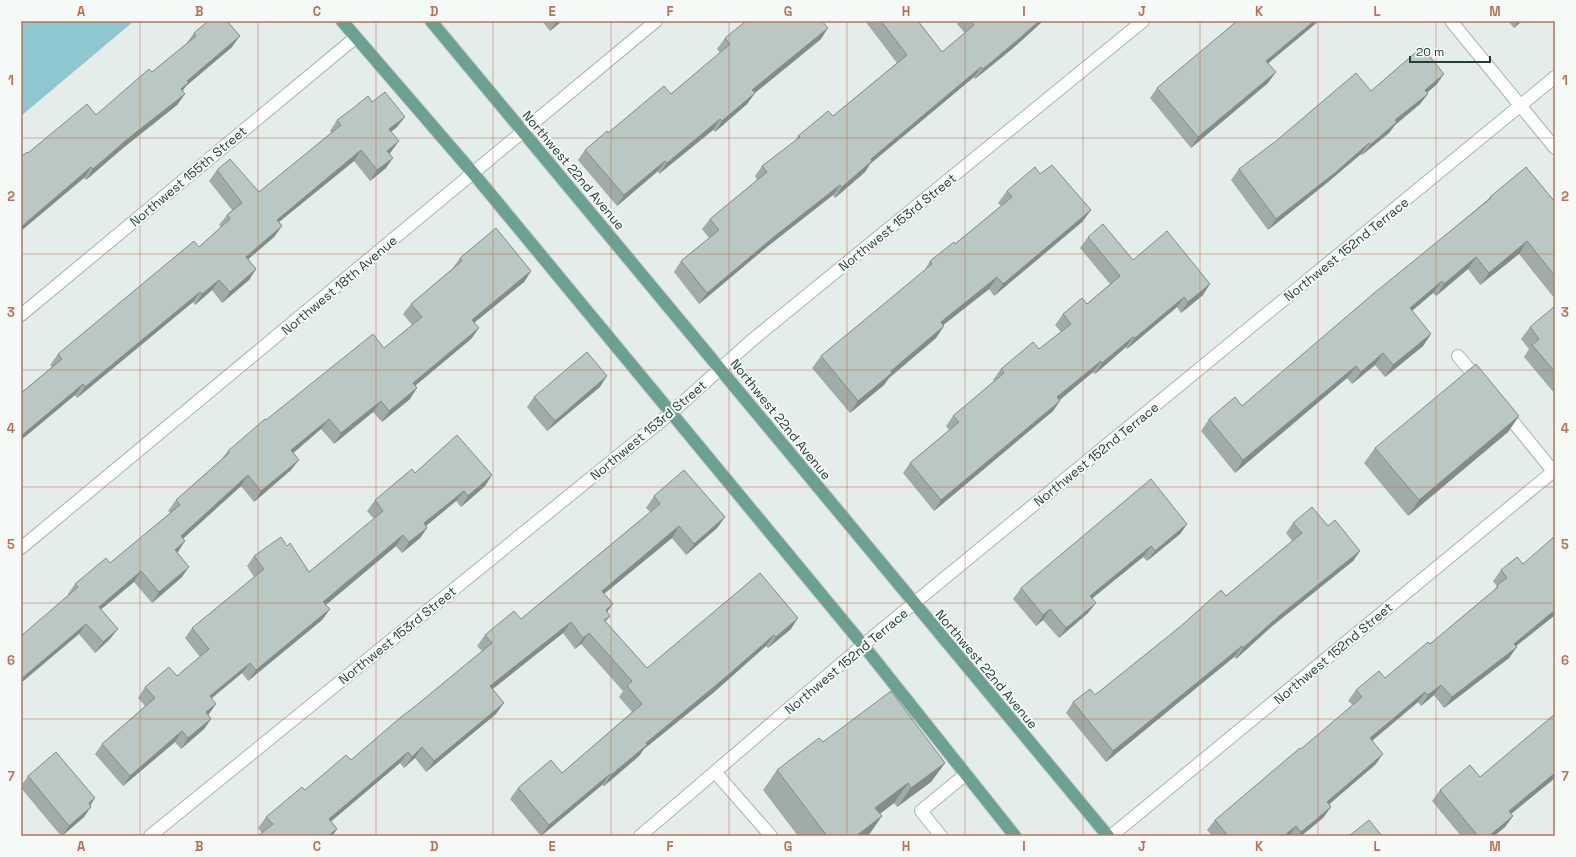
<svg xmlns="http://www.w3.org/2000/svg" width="1576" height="857" font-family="'Space Grotesk',sans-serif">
<rect width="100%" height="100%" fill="#e4ede9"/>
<path fill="#8ec7d0" d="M 21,21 L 134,21 L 21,116 Z"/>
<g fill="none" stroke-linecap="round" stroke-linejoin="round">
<defs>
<path id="minor" d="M 1451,21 L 1555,148
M 21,315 L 355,38
M 1458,356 L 1480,382
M 1505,412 L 1553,471
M 21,548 L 656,21
M 715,772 L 771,836
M 150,836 L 671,413 L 751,341 L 1143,21
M 640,836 L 863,645 L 1555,77
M 941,836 L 921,811 L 966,774
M 1111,836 L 1555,470"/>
<path id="major" d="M 342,21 L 473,173 L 863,645 L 1015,836
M 431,21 L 1108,836"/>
</defs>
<use href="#minor" stroke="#a7b5b0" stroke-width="14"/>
<use href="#major" stroke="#c2c9c7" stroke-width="14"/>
<use href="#minor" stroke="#fff" stroke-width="12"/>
<use href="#major" stroke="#6aa192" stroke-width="12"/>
</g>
<path fill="#9faca7" d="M 542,21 L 562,21 L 550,31 Z
M 865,21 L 918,21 L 942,52 L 965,33 L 957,24 L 960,21 L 1043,21 L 1012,49 L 975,79 L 974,77 L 870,164 L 865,172 L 835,198 L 833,195 L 768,246 L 699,304 L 674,272 L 681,261 L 709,238 L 702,229 L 710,219 L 757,180 L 755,176 L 762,166 L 795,141 L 798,136 L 833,116 L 897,63 Z
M 1508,21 L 1522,21 L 1514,28 Z
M 194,33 L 232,47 L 186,86 L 182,91 L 185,94 L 177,105 L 123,148 L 86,180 L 84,178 L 96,115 L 152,72 L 186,44 Z
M 725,38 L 821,39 L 755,93 L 747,104 L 715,132 L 713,130 L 659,174 L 658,171 L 617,206 L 578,160 L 585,150 L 608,133 L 671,94 L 720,53 L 717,49 Z
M 1268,63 L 1268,83 L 1191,148 L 1150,98 L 1157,88 Z
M 1437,84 L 1427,93 L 1420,104 L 1395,125 L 1389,133 L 1362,155 L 1361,154 L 1328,182 L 1268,230 L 1231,180 L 1239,169 L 1371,91 Z
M 372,102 L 397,127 L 391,132 L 391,152 L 390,153 L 386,168 L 370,181 L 354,161 L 279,222 L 282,226 L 274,237 L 248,259 L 256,269 L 249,280 L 222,303 L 212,290 L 195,305 L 193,302 L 77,398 L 75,395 L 21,440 L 21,393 L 52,367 L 50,365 L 58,354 L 199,247 L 221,227 L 219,225 L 227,215 L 232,210 L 209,181 L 217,170 L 259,192 L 331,133 L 330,131 L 337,120 Z
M 1040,174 L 1091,210 L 1082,222 L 994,296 L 989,289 L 943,325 L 944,326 L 936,338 L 889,378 L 884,385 L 850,413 L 812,368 L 821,356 L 924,271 L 930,261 L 955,244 L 1001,206 L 998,203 L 1007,191 Z
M 1490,197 L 1555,202 L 1555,299 L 1519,254 L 1480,285 L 1468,269 L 1436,296 L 1433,293 L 1412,311 L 1431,334 L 1423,346 L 1385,377 L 1375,365 L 1352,384 L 1347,378 L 1235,473 L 1201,431 L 1209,419 L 1242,406 L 1486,201 Z
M 1088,237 L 1203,295 L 1181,313 L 1177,307 L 1127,349 L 1126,347 L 1095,374 L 1093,372 L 1060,400 L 1053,411 L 934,511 L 903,473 L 910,463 L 949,430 L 946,426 L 953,416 L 994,381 L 993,380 L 1001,369 L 1039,349 L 1061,332 L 1055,325 L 1063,314 L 1087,304 L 1110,284 L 1080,248 Z
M 460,258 L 531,271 L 524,282 L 474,323 L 479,328 L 471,339 L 415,386 L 410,399 L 382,422 L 373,412 L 334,444 L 321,429 L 293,453 L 291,470 L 254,502 L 241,486 L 183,538 L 178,552 L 177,552 L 182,577 L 152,603 L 134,582 L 101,609 L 110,639 L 95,653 L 79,634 L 69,596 L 68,594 L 75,584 L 110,563 L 170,513 L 168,511 L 176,500 L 220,461 L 228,451 L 266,420 L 384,348 L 412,325 L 403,314 L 411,304 L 452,269 Z
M 1555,306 L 1555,394 L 1524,357 L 1529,349 L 1521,339 L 1530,327 Z
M 600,387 L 547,431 L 527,407 L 534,397 Z
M 1519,416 L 1508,432 L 1408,516 L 1364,463 L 1375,448 Z
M 415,473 L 492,475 L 485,486 L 461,507 L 456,501 L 426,526 L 427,528 L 420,538 L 402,553 L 396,546 L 326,605 L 330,609 L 322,620 L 248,681 L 242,673 L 212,698 L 209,714 L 208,715 L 211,719 L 204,729 L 181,749 L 175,742 L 123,786 L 95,754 L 102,744 L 145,706 L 138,698 L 145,687 L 177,676 L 200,657 L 185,638 L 192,628 L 254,577 L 247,566 L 254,556 L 287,546 L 309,572 L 374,519 L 367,511 L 375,500 Z
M 654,496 L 725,517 L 717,528 L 686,555 L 672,538 L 604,594 L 607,612 L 610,616 L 606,622 L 647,668 L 791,629 L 768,648 L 766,646 L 713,693 L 644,749 L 639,756 L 604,786 L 602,785 L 541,836 L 510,799 L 518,788 L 562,773 L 632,712 L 619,697 L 623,691 L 581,644 L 575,649 L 563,633 L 493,689 L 496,714 L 426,772 L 415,758 L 404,768 L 400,763 L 331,821 L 337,829 L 332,836 L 258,836 L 262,833 L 258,828 L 266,817 L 351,760 L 482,651 L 477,646 L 485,635 L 521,619 L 650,512 L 646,508 Z
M 1293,523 L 1328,526 L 1360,551 L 1353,561 L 1271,627 L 1236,659 L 1234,657 L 1106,762 L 1066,713 L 1073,702 L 1095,695 L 1226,596 L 1292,541 L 1286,533 Z
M 1187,524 L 1180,534 L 1147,561 L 1143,557 L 1092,598 L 1088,613 L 1059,638 L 1043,620 L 1036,626 L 1013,599 L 1021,588 Z
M 1501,570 L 1555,615 L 1516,646 L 1509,658 L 1444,708 L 1434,695 L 1421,706 L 1418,702 L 1372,741 L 1376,764 L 1329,804 L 1331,807 L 1323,818 L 1301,836 L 1212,836 L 1207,830 L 1215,820 L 1301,749 L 1353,705 L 1348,701 L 1356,690 L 1385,678 L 1430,644 L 1494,590 L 1497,586 L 1493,581 Z
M 1555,714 L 1555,778 L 1511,814 L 1513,816 L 1505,827 L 1494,836 L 1461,836 L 1432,801 L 1440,790 L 1480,777 Z
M 823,742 L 945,763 L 931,782 L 897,807 L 894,803 L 880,814 L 882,816 L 868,836 L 798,836 L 763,790 L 777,770 Z
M 28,776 L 95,798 L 90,805 L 84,817 L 62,836 L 61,836 L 21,788 L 21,786 Z"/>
<path fill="#828c88" d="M 557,21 L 562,21 L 550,31 Z
M 1039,21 L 1043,21 L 1012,49 L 975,79 L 983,69 Z
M 1314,21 L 1319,21 L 1259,71 L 1266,61 Z
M 1518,21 L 1522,21 L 1514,28 Z
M 828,28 L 821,39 L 745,101 L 752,90 Z
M 240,36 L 232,47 L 186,86 L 181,93 L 173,100 L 187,81 Z
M 981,67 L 974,77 L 870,164 L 865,172 L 835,198 L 842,187 L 871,159 Z
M 1276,72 L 1268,83 L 1191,148 L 1198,137 Z
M 1444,74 L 1437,84 L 1417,101 L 1425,90 Z
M 755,93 L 747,104 L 715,132 L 722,121 Z
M 185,94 L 177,105 L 123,148 L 86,180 L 93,169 L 130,137 Z
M 1428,94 L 1420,104 L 1395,125 L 1389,133 L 1362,155 L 1370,145 L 1395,120 Z
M 405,117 L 397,127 L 381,140 L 389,129 Z
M 720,119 L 713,130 L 659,174 L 667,163 Z
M 399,141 L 391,152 L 380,161 L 387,151 Z
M 1369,143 L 1361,154 L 1328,182 L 1268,230 L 1276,219 Z
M 361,150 L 354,161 L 269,230 L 277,220 Z
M 393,158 L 386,168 L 370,181 L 377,170 Z
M 665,161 L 658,171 L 617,206 L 624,195 Z
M 91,167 L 84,178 L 21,231 L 21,227 Z
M 840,185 L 833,195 L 768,246 L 699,304 L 707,293 L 775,236 Z
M 1091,210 L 1082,222 L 994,296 L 1003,284 Z
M 282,226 L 274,237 L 238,268 L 246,257 Z
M 1527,241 L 1519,254 L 1480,285 L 1489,273 Z
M 1476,257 L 1468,269 L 1436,296 L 1444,284 Z
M 256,269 L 249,280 L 222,303 L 230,292 Z
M 531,271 L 524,282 L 464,331 L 472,320 Z
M 997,277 L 989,289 L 932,334 L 941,322 Z
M 219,280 L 212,290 L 195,305 L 202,294 Z
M 1442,281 L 1433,293 L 1401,320 L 1410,308 Z
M 1210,284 L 1203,295 L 1181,313 L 1188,302 Z
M 200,292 L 193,302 L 77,398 L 85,387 Z
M 1184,297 L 1177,307 L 1127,349 L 1135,338 Z
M 944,326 L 936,338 L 889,378 L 884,385 L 850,413 L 858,401 L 891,371 Z
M 479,328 L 471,339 L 405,394 L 413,383 Z
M 1431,334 L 1423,346 L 1385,377 L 1393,365 Z
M 1133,337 L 1126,347 L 1095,374 L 1102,363 Z
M 1383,353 L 1375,365 L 1352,384 L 1361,372 Z
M 1101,361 L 1093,372 L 1050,408 L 1057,397 Z
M 1356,366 L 1347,378 L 1235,473 L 1243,460 Z
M 607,376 L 600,387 L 547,431 L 555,421 Z
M 83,384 L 75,395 L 21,440 L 21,436 Z
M 417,388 L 410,399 L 382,422 L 389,411 Z
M 381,401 L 373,412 L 334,444 L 341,433 Z
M 1060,401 L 1053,411 L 934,511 L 941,500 Z
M 1519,416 L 1508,432 L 1408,516 L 1419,500 Z
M 329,419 L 321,429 L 284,461 L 291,450 Z
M 299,460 L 291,470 L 254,502 L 261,491 Z
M 248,475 L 241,486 L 174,547 L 181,536 Z
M 492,475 L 485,486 L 461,507 L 468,496 Z
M 464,491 L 456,501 L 416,534 L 424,523 Z
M 725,517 L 717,528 L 686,555 L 694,544 Z
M 1187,524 L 1180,534 L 1147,561 L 1155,551 Z
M 679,526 L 672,538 L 594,602 L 602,591 Z
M 427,528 L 420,538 L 402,553 L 409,542 Z
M 403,535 L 396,546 L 316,613 L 323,602 Z
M 185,541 L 178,552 L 167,560 L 175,550 Z
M 1151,546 L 1143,557 L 1083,606 L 1090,596 Z
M 1360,551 L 1353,561 L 1271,627 L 1236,659 L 1243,648 L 1279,616 Z
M 189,567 L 182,577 L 152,603 L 159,592 Z
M 141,571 L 134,582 L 92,617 L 99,607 Z
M 1096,603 L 1088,613 L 1059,638 L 1066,628 Z
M 613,604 L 605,615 L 606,610 Z
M 330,609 L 322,620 L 248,681 L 256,670 Z
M 1050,609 L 1043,620 L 1036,626 L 1043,615 Z
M 1555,610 L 1555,615 L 1506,654 L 1514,644 Z
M 798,618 L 791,629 L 768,648 L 776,637 Z
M 571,622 L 563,633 L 482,697 L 490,686 Z
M 86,624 L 79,634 L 21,683 L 21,679 Z
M 118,629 L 110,639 L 95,653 L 103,642 Z
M 589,633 L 581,644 L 575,649 L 583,638 Z
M 774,635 L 766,646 L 713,693 L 644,749 L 639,756 L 604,786 L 611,775 L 646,743 Z
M 1242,646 L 1234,657 L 1106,762 L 1113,751 Z
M 1517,647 L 1509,658 L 1444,708 L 1452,697 Z
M 250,663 L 242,673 L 202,706 L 210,696 Z
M 1441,685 L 1434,695 L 1421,706 L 1428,695 Z
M 1425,692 L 1418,702 L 1362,749 L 1370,738 Z
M 504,703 L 496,714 L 426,772 L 434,761 Z
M 216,704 L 209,714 L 199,723 L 206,712 Z
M 211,719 L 204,729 L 181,749 L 188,738 Z
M 182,731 L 175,742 L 123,786 L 130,776 Z
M 422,747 L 415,758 L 404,768 L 412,757 Z
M 408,752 L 400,763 L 321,830 L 329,819 Z
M 1383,754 L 1376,764 L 1319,813 L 1327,802 Z
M 945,763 L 931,782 L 897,807 L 911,788 Z
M 1555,773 L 1555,778 L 1501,822 L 1509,811 Z
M 610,774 L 602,785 L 541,836 L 549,825 Z
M 908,783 L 894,803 L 861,828 L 875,808 Z
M 95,798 L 88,809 L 89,803 Z
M 91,807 L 84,817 L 62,836 L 69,826 Z
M 1331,807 L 1323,818 L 1301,836 L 1298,836 L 1301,832 Z
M 882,816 L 868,836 L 856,836 Z
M 1513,816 L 1505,827 L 1494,836 L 1489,836 Z
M 1296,826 L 1289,836 L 1284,836 Z
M 337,829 L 332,836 L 328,836 Z"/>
<path fill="#b9c8c2" stroke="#828c88" d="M 208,21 L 227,21 L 240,36 L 187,81 L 189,82 L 181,89 L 185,94 L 130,137 L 93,169 L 91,167 L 21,227 L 21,157 L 27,152 L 28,153 L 87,104 L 96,115 L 149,69 L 152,72 L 196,36 L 194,33 Z
M 746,21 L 822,21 L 828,28 L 752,90 L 755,93 L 722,121 L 720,119 L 667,163 L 665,161 L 624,195 L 585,150 L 607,131 L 608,133 L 664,86 L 671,94 L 730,44 L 725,38 Z
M 881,21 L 918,21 L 942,52 L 974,25 L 971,21 L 1039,21 L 1020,38 L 983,69 L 981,67 L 871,159 L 872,161 L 842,187 L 840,185 L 775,236 L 707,293 L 681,261 L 719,230 L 710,219 L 767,172 L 762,166 L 800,137 L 798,136 L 828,111 L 833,116 L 907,55 Z
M 1237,21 L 1314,21 L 1266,61 L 1276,72 L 1198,137 L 1157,88 Z
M 1422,47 L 1444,74 L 1425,90 L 1428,94 L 1395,120 L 1397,122 L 1370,145 L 1369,143 L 1336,172 L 1276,219 L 1239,169 L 1276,141 L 1356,73 L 1371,91 Z
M 385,92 L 405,117 L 389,129 L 399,141 L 387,151 L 393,158 L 377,170 L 361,150 L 277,220 L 282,226 L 246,257 L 256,269 L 230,292 L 219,280 L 202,294 L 200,292 L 85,387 L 83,384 L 21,436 L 21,393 L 62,359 L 58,354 L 194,241 L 199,247 L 230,219 L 227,215 L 242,203 L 217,170 L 230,159 L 259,192 L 341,125 L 337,120 L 352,109 L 368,96 L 372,102 Z
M 1052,165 L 1091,210 L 1003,284 L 997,277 L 941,322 L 944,326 L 891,371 L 892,373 L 858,401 L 821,356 L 932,264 L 930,261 L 954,242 L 955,244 L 1012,197 L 1007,191 L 1035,167 L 1040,174 Z
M 1526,167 L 1555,202 L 1555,276 L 1527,241 L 1489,273 L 1476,257 L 1444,284 L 1442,281 L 1410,308 L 1431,334 L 1393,365 L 1383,353 L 1361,372 L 1356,366 L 1243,460 L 1209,419 L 1235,397 L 1242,406 L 1373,294 L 1491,198 L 1490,197 Z
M 1103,224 L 1133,260 L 1167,231 L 1210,284 L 1188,302 L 1184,297 L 1135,338 L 1133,337 L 1102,363 L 1101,361 L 1057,397 L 1060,401 L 941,500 L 910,463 L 959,422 L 953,416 L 1004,373 L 1001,369 L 1033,342 L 1039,349 L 1071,324 L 1063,314 L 1082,298 L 1087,304 L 1120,276 L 1088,237 Z
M 496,228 L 531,271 L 472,320 L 479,328 L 413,383 L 417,388 L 389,411 L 381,401 L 341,433 L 329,419 L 291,450 L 299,460 L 261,491 L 248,475 L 181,536 L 185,541 L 175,550 L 189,567 L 159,592 L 141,571 L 99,607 L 118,629 L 103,642 L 86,624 L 21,679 L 21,636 L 78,587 L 75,584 L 106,558 L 110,563 L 180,505 L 176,500 L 229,453 L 228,451 L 265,419 L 266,420 L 373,334 L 384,348 L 422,317 L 411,304 L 462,261 L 460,258 Z
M 1555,306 L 1555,372 L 1532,345 L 1539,339 L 1530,327 Z
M 587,352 L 607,376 L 555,421 L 534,397 Z
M 1476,364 L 1519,416 L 1419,500 L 1375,448 Z
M 457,435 L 492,475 L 468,496 L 464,491 L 424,523 L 427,528 L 409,542 L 403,535 L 323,602 L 330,609 L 256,670 L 250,663 L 210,696 L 216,704 L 206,712 L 211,719 L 188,738 L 182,731 L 130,776 L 102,744 L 155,698 L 145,687 L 169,667 L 177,676 L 209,649 L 192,628 L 264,569 L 254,556 L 281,537 L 287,546 L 290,543 L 309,572 L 383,511 L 375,500 L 412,469 L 415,473 Z
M 684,470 L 725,517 L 694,544 L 679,526 L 602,591 L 613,604 L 606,610 L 610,616 L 604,620 L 647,668 L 760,573 L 798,618 L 776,637 L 774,635 L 720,682 L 646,743 L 647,745 L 611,775 L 610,774 L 549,825 L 518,788 L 551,760 L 562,773 L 642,704 L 627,686 L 632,681 L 589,633 L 583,638 L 571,622 L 490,686 L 504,703 L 434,761 L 422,747 L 412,757 L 408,752 L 329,819 L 337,829 L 328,836 L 310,836 L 309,835 L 308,836 L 258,836 L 273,824 L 266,817 L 302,787 L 305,790 L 346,755 L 351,760 L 401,717 L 413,708 L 492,643 L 485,635 L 514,611 L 521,619 L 660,504 L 654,496 Z
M 1151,479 L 1187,524 L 1155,551 L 1151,546 L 1090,596 L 1096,603 L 1066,628 L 1050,609 L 1043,615 L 1021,588 Z
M 1312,507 L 1328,526 L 1335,520 L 1360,551 L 1279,616 L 1243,648 L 1242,646 L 1113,751 L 1073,702 L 1090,689 L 1095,695 L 1181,626 L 1221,590 L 1226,596 L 1302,533 L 1293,523 Z
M 1555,536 L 1555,610 L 1514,644 L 1517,647 L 1452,697 L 1441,685 L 1428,695 L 1425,692 L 1370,738 L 1383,754 L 1327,802 L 1331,807 L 1301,832 L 1296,826 L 1284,836 L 1228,836 L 1215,820 L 1300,748 L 1301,749 L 1362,697 L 1356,690 L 1379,671 L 1385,678 L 1428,642 L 1430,644 L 1498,587 L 1497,585 L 1507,578 L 1501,570 L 1517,557 L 1523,564 Z
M 891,691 L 945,763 L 911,788 L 908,783 L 875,808 L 882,816 L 856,836 L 827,836 L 777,770 L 819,738 L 823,742 Z
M 1555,714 L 1555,773 L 1509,811 L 1513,816 L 1489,836 L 1478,836 L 1440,790 L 1470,765 L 1480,777 Z
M 56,752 L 95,798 L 89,803 L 91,807 L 69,826 L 28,776 Z
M 1369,820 L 1382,836 L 1349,836 Z"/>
<path fill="none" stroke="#bb7157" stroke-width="1" stroke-opacity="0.55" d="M 140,21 L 140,836M 258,21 L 258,836M 376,21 L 376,836M 493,21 L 493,836M 611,21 L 611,836M 729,21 L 729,836M 847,21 L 847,836M 965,21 L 965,836M 1083,21 L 1083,836M 1200,21 L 1200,836M 1318,21 L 1318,836M 1436,21 L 1436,836M 21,138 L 1555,138M 21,254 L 1555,254M 21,370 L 1555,370M 21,487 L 1555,487M 21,603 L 1555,603M 21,719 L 1555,719"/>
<g text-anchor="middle" stroke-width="4" stroke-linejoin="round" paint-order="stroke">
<g font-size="13" fill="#243e37" stroke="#f5faf7">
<text transform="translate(574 170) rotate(50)" y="5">Northwest 22nd Avenue</text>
<text transform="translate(188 176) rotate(-40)" y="5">Northwest 155th Street</text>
<text transform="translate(897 222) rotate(-39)" y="5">Northwest 153rd Street</text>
<text transform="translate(1346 249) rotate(-39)" y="5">Northwest 152nd Terrace</text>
<text transform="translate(339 285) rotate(-40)" y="5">Northwest 18th Avenue</text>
<text transform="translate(781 419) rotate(51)" y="5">Northwest 22nd Avenue</text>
<text transform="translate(648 430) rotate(-40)" y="5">Northwest 153rd Street</text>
<text transform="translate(1096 454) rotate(-39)" y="5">Northwest 152nd Terrace</text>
<text transform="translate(397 635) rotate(-39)" y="5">Northwest 153rd Street</text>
<text transform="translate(1333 653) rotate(-40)" y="5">Northwest 152nd Street</text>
<text transform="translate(846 661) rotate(-40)" y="5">Northwest 152nd Terrace</text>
<text transform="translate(987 669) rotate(50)" y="5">Northwest 22nd Avenue</text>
</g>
</g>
<rect width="1576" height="857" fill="none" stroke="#f5faf7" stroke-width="44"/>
<path d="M1410 56v6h80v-6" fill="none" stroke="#243e37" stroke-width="2"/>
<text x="1416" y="56" font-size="12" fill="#243e37" stroke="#f5faf7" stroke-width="3" paint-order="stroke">20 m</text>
<rect x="22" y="22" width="1532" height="813" fill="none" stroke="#bb7157" stroke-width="1.5"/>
<g font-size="13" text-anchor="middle" font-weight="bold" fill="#bb7157">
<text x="81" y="16">A</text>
<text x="199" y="16">B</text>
<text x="317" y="16">C</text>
<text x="434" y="16">D</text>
<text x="552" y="16">E</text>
<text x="670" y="16">F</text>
<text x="788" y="16">G</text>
<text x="906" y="16">H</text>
<text x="1024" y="16">I</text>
<text x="1142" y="16">J</text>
<text x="1259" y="16">K</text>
<text x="1377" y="16">L</text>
<text x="1495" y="16">M</text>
<text x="11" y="85">1</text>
<text x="1565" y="85">1</text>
<text x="11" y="201">2</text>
<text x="1565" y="201">2</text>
<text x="11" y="317">3</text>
<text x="1565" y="317">3</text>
<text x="11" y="433">4</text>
<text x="1565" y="433">4</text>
<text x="11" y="549">5</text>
<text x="1565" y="549">5</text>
<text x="11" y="665">6</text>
<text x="1565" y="665">6</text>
<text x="11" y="781">7</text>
<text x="1565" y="781">7</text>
<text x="81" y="851">A</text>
<text x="199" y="851">B</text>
<text x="317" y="851">C</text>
<text x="434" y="851">D</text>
<text x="552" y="851">E</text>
<text x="670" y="851">F</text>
<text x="788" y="851">G</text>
<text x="906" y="851">H</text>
<text x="1024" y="851">I</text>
<text x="1142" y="851">J</text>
<text x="1259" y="851">K</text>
<text x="1377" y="851">L</text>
<text x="1495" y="851">M</text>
</g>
</svg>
